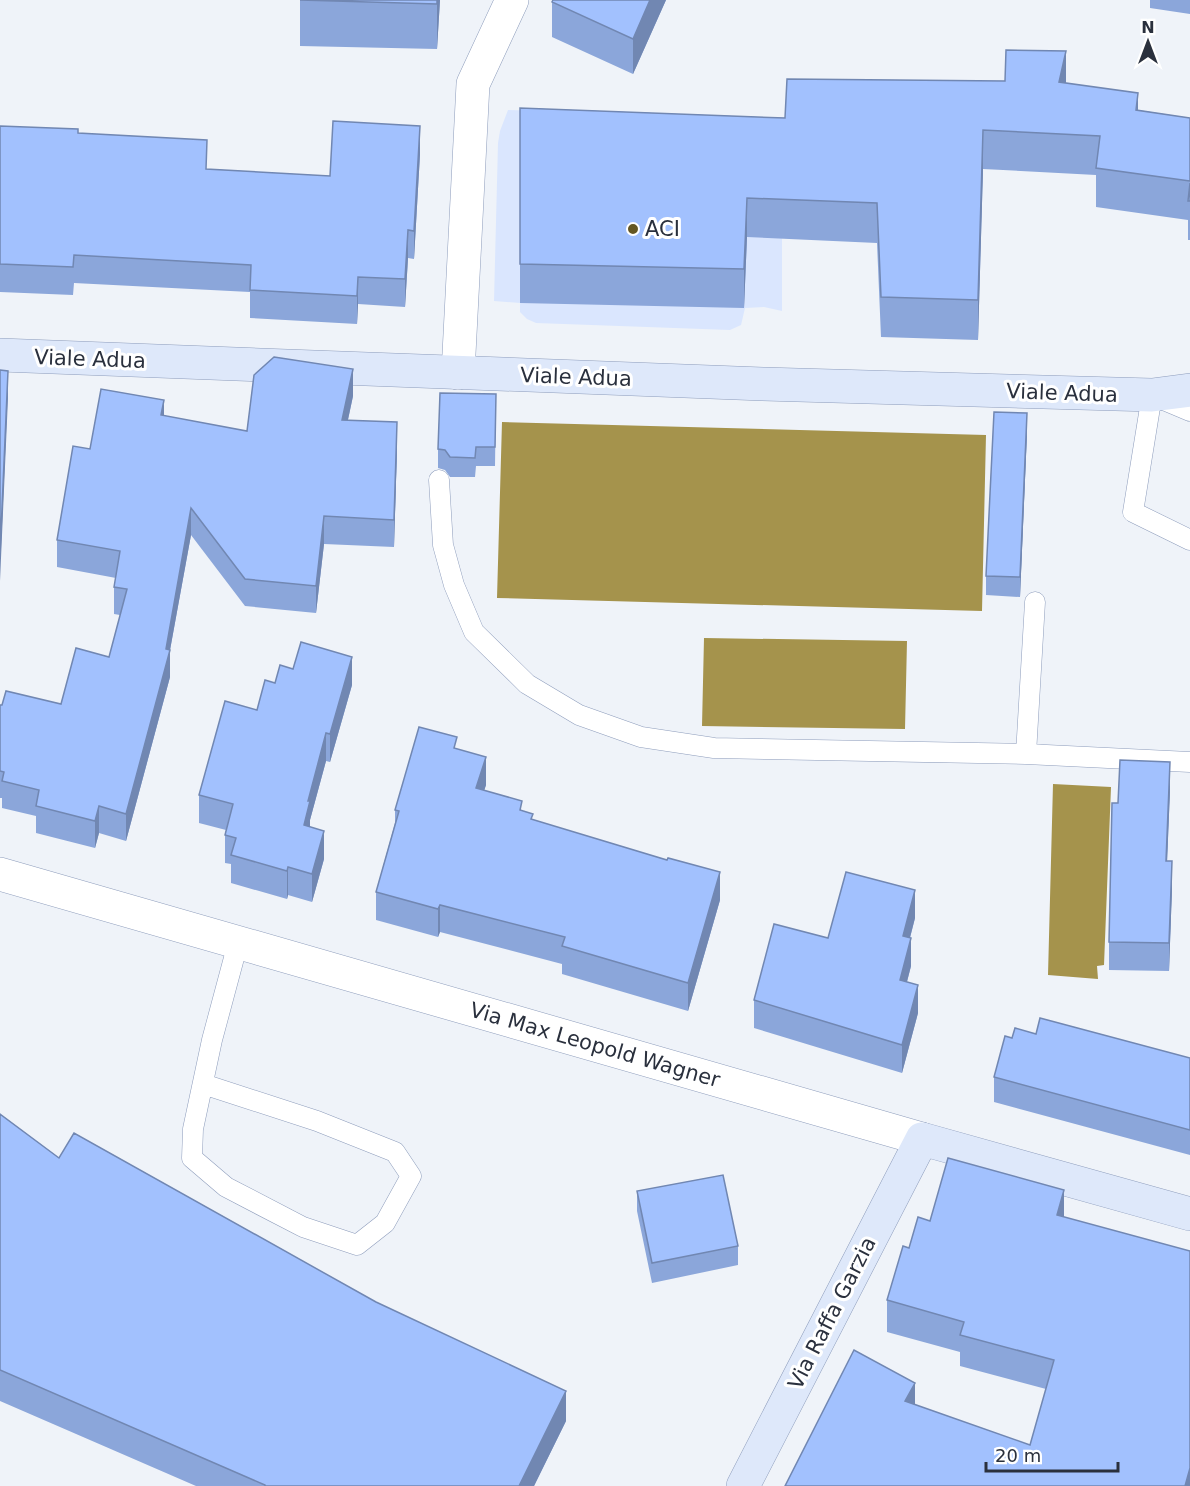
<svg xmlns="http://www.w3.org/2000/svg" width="1190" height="1486" font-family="'DejaVu Sans',sans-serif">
<rect width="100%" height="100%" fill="#eff3f9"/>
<path fill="#dae6fe" d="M 508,110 L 787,118 L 782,238 L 782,311 L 764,307 L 745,308 L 741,325 L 730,330 L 536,323 L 527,319 L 520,312 L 520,303 L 494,301 L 498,143 L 500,131 Z"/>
<path fill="#a5934c" d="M 502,422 L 986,435 L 982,611 L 497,598 Z
M 704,638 L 907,641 L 905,729 L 702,726 Z
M 1053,784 L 1111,787 L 1104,965 L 1097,966 L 1098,979 L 1048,975 Z"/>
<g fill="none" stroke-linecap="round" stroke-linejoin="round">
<defs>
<path id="lane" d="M 1190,411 L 1152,395 L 1133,512 L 1190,540
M 439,480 L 443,545 L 454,585 L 474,632 L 527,684 L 579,715 L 641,737 L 714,748 L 1026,754 L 1035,602
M 1026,754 L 1190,762
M 203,1084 L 317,1121 L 395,1152 L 411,1176 L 385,1223 L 357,1245 L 303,1227 L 226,1187 L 192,1158 L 193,1129 L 212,1040 L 238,943"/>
<path id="street" d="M 458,373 L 473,84 L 512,0
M 0,874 L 922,1139"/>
<path id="secondary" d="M 0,355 L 763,384 L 1152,395 L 1190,390
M 743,1486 L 922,1139 L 1190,1214"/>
</defs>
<use href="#lane" stroke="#8e9dbc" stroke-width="21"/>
<use href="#street" stroke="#8e9dbc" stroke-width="34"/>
<use href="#secondary" stroke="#8e9dbc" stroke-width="34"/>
<use href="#lane" stroke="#fff" stroke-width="20"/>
<use href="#street" stroke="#fff" stroke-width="33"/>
<use href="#secondary" stroke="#dee8fa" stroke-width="33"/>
</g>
<path fill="#8ba6da" d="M 300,0 L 440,0 L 437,49 L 300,46 Z
M 666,0 L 633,74 L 552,37 L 552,2 Z
M 1150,0 L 1190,0 L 1190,14 L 1150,8 Z
M 1066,83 L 1138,110 L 1190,118 L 1190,240 L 1188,240 L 1188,220 L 1096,207 L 1096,175 L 983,169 L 978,340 L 881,337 L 877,243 L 747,237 L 744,308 L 520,303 L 520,108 L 785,118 Z
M 0,126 L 78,133 L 207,169 L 330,176 L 420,154 L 414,259 L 408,258 L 405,307 L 358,304 L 357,324 L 250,318 L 250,292 L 74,283 L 73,295 L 0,292 Z
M 496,394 L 495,466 L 476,466 L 475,477 L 450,477 L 445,470 L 438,468 L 438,449 Z
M 353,396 L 348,420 L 397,449 L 394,547 L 324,544 L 316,613 L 245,606 L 191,535 L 170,650 L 170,677 L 126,841 L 99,833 L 95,848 L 36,833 L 36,816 L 2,808 L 2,798 L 0,798 L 0,705 L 61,704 L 109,657 L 120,615 L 114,614 L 114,587 L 116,578 L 57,567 L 57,540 L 90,449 L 164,416 L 247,431 Z
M 1027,433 L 1020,597 L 986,595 L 986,576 Z
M 275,683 L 352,685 L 330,762 L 326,761 L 310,820 L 310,827 L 324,859 L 312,902 L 288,895 L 287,899 L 231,883 L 231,864 L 225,863 L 225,835 L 226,830 L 199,823 L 199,795 L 257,710 Z
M 457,749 L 486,785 L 484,790 L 522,811 L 533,820 L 720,900 L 688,1011 L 562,974 L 562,964 L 440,932 L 438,937 L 376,920 L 376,892 L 395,823 L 395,810 Z
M 1170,790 L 1167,861 L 1172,888 L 1169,971 L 1109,970 L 1109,942 L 1118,803 Z
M 915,918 L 910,938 L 911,966 L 907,982 L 918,1013 L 902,1073 L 754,1028 L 754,1000 L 828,938 Z
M 1036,1034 L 1190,1058 L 1190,1155 L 994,1102 L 994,1077 Z
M 0,1114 L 59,1158 L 566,1421 L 534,1486 L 196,1486 L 0,1401 Z
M 637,1191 L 738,1246 L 738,1265 L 652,1283 L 637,1211 Z
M 1064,1217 L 1190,1486 L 785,1486 L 915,1405 L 1030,1445 L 1046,1389 L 960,1366 L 960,1352 L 887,1332 L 887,1300 L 909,1248 L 930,1221 Z"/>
<path fill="#7187b2" d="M 437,0 L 440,0 L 437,49 Z
M 650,0 L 666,0 L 633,74 L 633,39 Z
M 1066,51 L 1066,90 L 1059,82 Z
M 1138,93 L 1138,132 L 1136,110 Z
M 420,126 L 420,154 L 414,259 L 414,231 Z
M 983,130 L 983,169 L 978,340 L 978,300 Z
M 747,198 L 747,237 L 744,308 L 744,269 Z
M 408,230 L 408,258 L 405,307 L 405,279 Z
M 358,277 L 358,304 L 357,324 L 357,296 Z
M 353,369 L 353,396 L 342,447 L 342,420 Z
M 8,371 L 8,398 L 0,581 L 0,554 Z
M 164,400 L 164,427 L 161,415 Z
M 1027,413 L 1027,433 L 1020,597 L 1020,577 Z
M 397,422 L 397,449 L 394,547 L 394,520 Z
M 191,508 L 191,535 L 170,650 L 170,677 L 126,841 L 126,814 L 166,649 Z
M 324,516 L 324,544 L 316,613 L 316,586 Z
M 352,657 L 352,685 L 330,762 L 330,734 Z
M 326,733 L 326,761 L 310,820 L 310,829 L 304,825 L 308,801 Z
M 486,757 L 486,785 L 476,816 L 476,788 Z
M 1170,762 L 1170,790 L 1166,888 L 1166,861 Z
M 99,806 L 99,833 L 95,848 L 95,821 Z
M 324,831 L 324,859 L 312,902 L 312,874 Z
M 1172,861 L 1172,888 L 1169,971 L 1169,943 Z
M 288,867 L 288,895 L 287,899 L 287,871 Z
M 720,872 L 720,900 L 688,1011 L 688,983 Z
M 915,890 L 915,918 L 903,964 L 903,936 Z
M 440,905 L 440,932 L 438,937 L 438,909 Z
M 911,938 L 911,966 L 900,1008 L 900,980 Z
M 918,985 L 918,1013 L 902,1073 L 902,1045 Z
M 1064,1190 L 1064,1221 L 1057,1215 Z
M 915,1383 L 915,1414 L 905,1401 Z
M 566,1391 L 566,1421 L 534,1486 L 519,1486 Z
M 1190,1468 L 1190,1486 L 1185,1486 Z"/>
<path fill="#a2c1fe" stroke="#7187b2" stroke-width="1.5" d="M 300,0 L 437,0 L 437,4 Z
M 553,0 L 650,0 L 633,39 L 552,2 Z
M 1006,50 L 1066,51 L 1059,82 L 1138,93 L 1136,110 L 1190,118 L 1190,181 L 1096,168 L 1100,136 L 983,130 L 978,300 L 881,297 L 877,203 L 747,198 L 744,269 L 520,264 L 520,108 L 785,118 L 787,79 L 1005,81 Z
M 333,121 L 420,126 L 414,231 L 408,230 L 405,279 L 358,277 L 357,296 L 250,290 L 251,265 L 74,255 L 73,267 L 0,264 L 0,126 L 78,129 L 78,133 L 207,140 L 206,169 L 330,176 Z
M 1190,183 L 1190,201 L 1188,201 Z
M 274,357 L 353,369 L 342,420 L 397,422 L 394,520 L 324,516 L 316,586 L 245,579 L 191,508 L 166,649 L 170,650 L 126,814 L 99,806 L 95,821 L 36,806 L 39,790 L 2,781 L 4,772 L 0,771 L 0,705 L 2,705 L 6,691 L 61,704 L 76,648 L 109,657 L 127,589 L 114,587 L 120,551 L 57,540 L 73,446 L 90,449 L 101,389 L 164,400 L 161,415 L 247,431 L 254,375 Z
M 0,370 L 8,371 L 0,554 Z
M 440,393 L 496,394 L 495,447 L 476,447 L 475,458 L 450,457 L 445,450 L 438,449 Z
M 994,412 L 1027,413 L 1020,577 L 986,576 Z
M 301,642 L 352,657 L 330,734 L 326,733 L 308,801 L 310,801 L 304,825 L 324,831 L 312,874 L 288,867 L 287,871 L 231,855 L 236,838 L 225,835 L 233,804 L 199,795 L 225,701 L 257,710 L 265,680 L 275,683 L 280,665 L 293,669 Z
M 419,727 L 457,737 L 454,748 L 486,757 L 476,788 L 522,801 L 520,810 L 533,814 L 531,819 L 667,860 L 668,858 L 720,872 L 688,983 L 562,946 L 565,937 L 440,905 L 438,909 L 376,892 L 399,811 L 395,810 Z
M 1120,760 L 1170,762 L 1166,861 L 1172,861 L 1169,943 L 1109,942 L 1112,803 L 1118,803 Z
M 846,872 L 915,890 L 903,936 L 911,938 L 900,980 L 918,985 L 902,1045 L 754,1000 L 774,924 L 828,938 Z
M 1040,1018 L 1190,1058 L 1190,1130 L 994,1077 L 1005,1036 L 1012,1038 L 1015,1028 L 1036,1034 Z
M 0,1114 L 59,1158 L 74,1133 L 376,1302 L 566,1391 L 519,1486 L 265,1486 L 265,1485 L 0,1370 Z
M 948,1158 L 1064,1190 L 1057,1215 L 1190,1251 L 1190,1468 L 1185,1486 L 785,1486 L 854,1350 L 915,1383 L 905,1401 L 1030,1445 L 1054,1360 L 960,1335 L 964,1322 L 887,1300 L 903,1246 L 909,1248 L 918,1217 L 930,1221 Z
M 723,1175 L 738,1246 L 652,1263 L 637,1191 Z"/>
<circle fill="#635623" stroke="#fff" stroke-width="2" cx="633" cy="229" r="6"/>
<g text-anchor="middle" stroke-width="6" stroke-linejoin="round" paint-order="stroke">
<g font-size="21" fill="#2a303d" stroke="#fff" text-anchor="start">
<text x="645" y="236">ACI</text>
</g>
<g font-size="21" fill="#2a303d" stroke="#fff">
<text transform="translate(90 359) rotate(2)" y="7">Viale Adua</text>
<text transform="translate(576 377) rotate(2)" y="7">Viale Adua</text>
<text transform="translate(1062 393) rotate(2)" y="7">Viale Adua</text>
<text transform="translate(595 1045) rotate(16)" y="7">Via Max Leopold Wagner</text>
<text transform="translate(832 1313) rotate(-63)" y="7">Via Raffa Garzia</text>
</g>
</g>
<g transform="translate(1148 42)" stroke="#ffffff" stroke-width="4.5" paint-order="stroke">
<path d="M0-4.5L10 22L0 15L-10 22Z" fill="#2a303d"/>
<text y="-9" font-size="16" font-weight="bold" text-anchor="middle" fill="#2a303d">N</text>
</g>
<path d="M986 1462v9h132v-9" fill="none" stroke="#2a303d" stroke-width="3"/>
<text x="995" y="1462" font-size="18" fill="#2a303d" stroke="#ffffff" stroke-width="4.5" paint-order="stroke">20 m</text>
</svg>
